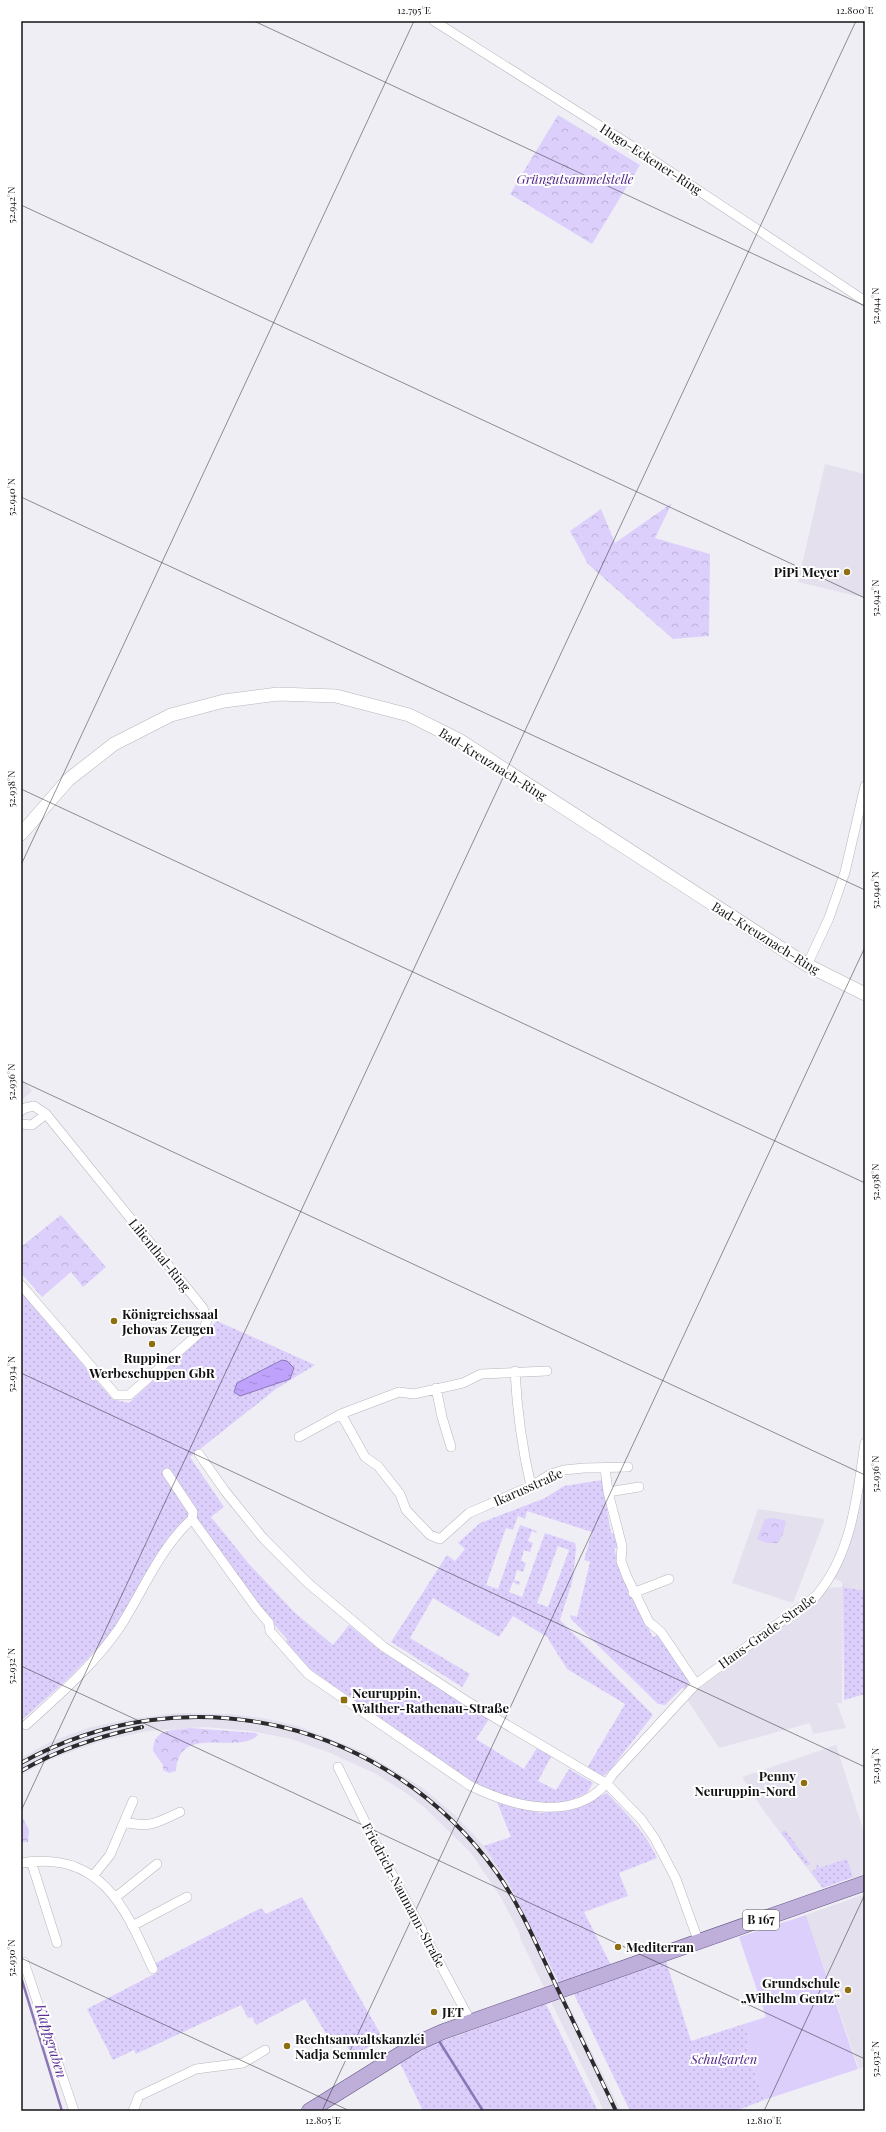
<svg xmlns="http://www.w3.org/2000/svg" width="886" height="2132" font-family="'Playfair Display',serif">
<defs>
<pattern id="grass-dots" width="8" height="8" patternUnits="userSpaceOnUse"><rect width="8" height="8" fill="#dccffc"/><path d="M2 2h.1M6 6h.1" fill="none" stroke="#bcb1d7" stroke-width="1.8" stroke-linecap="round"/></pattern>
<pattern id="forest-crowns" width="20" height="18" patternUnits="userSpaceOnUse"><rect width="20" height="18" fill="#dccffc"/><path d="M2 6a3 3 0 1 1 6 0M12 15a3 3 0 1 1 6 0" fill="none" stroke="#bcb1d7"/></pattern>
<pattern id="water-ripples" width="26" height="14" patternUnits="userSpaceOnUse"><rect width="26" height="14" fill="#bfa2fc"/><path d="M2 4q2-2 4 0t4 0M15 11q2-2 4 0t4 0" fill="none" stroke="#a38bd7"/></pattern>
</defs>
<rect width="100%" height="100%" fill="#f0eef5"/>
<path fill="#e4e0ee" d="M 825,464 L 865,474 L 865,598 L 798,582 Z
M 21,1077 L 32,1091 L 21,1101 Z
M 865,1464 L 865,1591 L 843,1588 L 842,1703 L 837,1703 L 846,1728 L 813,1734 L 810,1723 L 719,1748 L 688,1701 L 690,1695 L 819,1598 L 828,1588 L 842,1587 L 842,1582 L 831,1577 Z
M 758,1509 L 825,1519 L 793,1603 L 732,1583 Z
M 178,1713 L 229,1714 L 263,1718 L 298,1726 L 364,1752 L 423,1788 L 456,1816 L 484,1846 L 509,1884 L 621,2111 L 604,2111 L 520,1938 L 519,1932 L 500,1896 L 471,1853 L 423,1806 L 406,1793 L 376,1774 L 328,1752 L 291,1739 L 251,1731 L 205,1727 L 148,1731 L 102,1741 L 51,1759 L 21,1775 L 21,1758 L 50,1742 L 91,1727 L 137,1718 Z
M 836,1745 L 865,1835 L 865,1874 L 822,1888 L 763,1810 L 742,1777 Z
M 865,1894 L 865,2066 L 859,2069 L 806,1915 Z"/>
<path fill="url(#grass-dots)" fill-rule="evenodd" d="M 21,1291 L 112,1399 L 129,1403 L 217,1321 L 315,1365 L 276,1389 L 190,1457 L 224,1507 L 211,1517 L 249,1564 L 294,1612 L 333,1645 L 349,1625 L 382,1652 L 489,1719 L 476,1739 L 524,1769 L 538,1746 L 552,1755 L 538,1781 L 556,1790 L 569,1769 L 593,1783 L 587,1793 L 566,1802 L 546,1804 L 506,1797 L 472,1782 L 355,1703 L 310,1669 L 286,1643 L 287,1639 L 259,1608 L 197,1518 L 196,1511 L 189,1512 L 189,1519 L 112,1633 L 70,1677 L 21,1721 Z
M 602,1480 L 611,1533 L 615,1534 L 619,1547 L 614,1549 L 629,1593 L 653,1637 L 659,1634 L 687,1676 L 689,1682 L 685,1689 L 682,1688 L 665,1705 L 658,1704 L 571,1619 L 570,1615 L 577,1617 L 590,1562 L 584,1560 L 592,1532 L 527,1511 L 525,1519 L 518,1516 L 513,1530 L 506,1528 L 486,1585 L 498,1589 L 520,1525 L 537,1531 L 536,1533 L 532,1531 L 528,1541 L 533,1543 L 530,1552 L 524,1550 L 521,1561 L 526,1563 L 523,1572 L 517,1570 L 514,1580 L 520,1582 L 519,1585 L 513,1582 L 509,1592 L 522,1597 L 545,1533 L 575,1543 L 576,1547 L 573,1579 L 560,1620 L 653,1715 L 610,1770 L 601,1778 L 587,1768 L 625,1704 L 567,1669 L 547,1637 L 513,1616 L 499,1637 L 433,1598 L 410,1638 L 470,1674 L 462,1687 L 391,1642 L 447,1555 L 455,1561 L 465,1549 L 458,1543 L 480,1523 L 545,1498 L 564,1486 ZM 558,1546 L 569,1550 L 548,1607 L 537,1603 Z
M 843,1587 L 865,1591 L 865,1694 L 844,1700 Z
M 607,1793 C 626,1813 646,1833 657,1858 L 619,1873 L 628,1896 L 584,1912 L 611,1965 L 559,1983 L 509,1884 L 484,1846 L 511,1837 L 497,1802 L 541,1813 L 567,1809 Z
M 785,1830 L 810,1864 L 806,1866 L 781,1833 Z
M 847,1859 L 853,1877 L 823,1888 L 811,1872 L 816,1869 L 817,1863 L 819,1868 Z
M 302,1897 L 384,2040 L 352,2055 L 343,2040 L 333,2045 L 305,1999 L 256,2025 L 252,2017 L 248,2018 L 241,2005 L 136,2054 L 134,2050 L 113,2060 L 87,2009 L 158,1972 L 154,1964 L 261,1908 L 266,1914 Z
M 666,1961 L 691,2041 L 744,2024 L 749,2037 L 747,2050 L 764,2100 L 736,2111 L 630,2111 L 574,1994 Z
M 546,2004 L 598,2111 L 423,2111 L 400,2063 L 434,2044 Z"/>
<path fill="url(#forest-crowns)" d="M 558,115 L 640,165 L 592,244 L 510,194 Z
M 672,503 L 655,538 L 710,554 L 709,636 L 673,639 L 588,564 L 570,531 L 601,509 L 615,543 Z
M 61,1215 L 106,1267 L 83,1287 L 71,1272 L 42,1297 L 21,1273 L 21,1247 Z
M 774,1518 L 786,1521 L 783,1534 L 778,1543 L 767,1543 L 757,1539 L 765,1519 Z
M 190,1728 L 256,1733 L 258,1735 C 238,1756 179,1722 176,1771 L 169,1773 L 163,1770 L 163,1765 L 153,1751 C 154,1727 172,1731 190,1728 Z
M 21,1814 L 29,1830 L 28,1842 L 21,1842 Z"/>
<path fill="#dccffc" d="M 806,1915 L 858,2069 L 764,2100 L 747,2050 L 749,2037 L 744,2024 L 766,2017 L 739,1937 Z"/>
<path fill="url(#water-ripples)" stroke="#8b77b7" d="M 282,1360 L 287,1361 L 294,1368 L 290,1379 L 240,1396 L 234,1392 L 237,1383 Z"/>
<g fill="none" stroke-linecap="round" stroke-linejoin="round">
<path stroke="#8b77b7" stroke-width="2.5" d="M 21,1977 L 62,2111
M 439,2041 L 483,2111"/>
<defs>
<path id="street" d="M 434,21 L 627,143 L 865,301
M 807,965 L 829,918 L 845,872 L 865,786
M 21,1111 L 25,1108 L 34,1106 L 46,1114 L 203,1308 L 207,1320 L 204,1329 L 129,1395 L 116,1395 L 21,1285
M 21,1124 L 32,1125 L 46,1114
M 515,1371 C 517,1410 522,1448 531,1486
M 436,1388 L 442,1417 L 451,1447
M 341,1414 L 365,1457 L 378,1466 L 400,1494 L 406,1510 L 430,1535 L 440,1539 L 469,1513 L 531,1486 L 551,1474 L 564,1470 L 584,1468 L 628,1467
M 299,1437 L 341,1414 L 399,1392 L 414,1394 L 463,1383 L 481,1374 L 547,1371
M 199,1454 L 225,1491 L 263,1538 L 308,1583 L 384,1647 L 465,1700 L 607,1784 L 641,1819 L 655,1839 L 676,1879 L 698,1940
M 605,1468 L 608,1492 L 622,1546 L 621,1561 L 627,1577 L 649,1622 L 661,1632 L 696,1684
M 167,1473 L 193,1512 L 192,1519 L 257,1609 L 269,1623 L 270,1631 L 308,1674 L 469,1785 C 513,1807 581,1826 613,1774 L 696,1684 L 816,1596 C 852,1554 857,1496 865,1443
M 608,1492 L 639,1487
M 633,1593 L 669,1579
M 26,1725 C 59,1695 95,1664 120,1627 C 143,1591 160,1548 192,1519
M 338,1767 L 375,1842 L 471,2022
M 124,1822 C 151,1828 156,1823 180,1812
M 31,1861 L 57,1943
M 21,1863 C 101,1850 125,1907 153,1969
M 93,1876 L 110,1855 L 133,1801
M 116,1897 L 157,1864
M 132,1926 L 187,1897
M 24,1962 L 74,2111
M 133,2111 L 139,2096 L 196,2069 L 243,2063 L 265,2050"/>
<path id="secondary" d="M 21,834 L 68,780 L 114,744 L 171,715 L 224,701 L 278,694 L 336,696 L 409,715 L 459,740 L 807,965 L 865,994"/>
<path id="primary" d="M 309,2111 L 418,2043 L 442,2032 L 865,1883"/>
</defs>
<use href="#street" stroke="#b7b6bc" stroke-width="10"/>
<use href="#secondary" stroke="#b7b6bc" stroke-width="14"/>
<use href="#primary" stroke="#655585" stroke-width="16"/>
<use href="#street" stroke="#fff" stroke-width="9"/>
<use href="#secondary" stroke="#fff" stroke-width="13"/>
<use href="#primary" stroke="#bdafda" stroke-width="15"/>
<defs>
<path id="rail" d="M 21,1763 C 186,1672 388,1720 497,1873 C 519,1904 534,1939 550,1973 C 572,2019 594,2065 616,2111
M 21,1771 C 59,1749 100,1736 142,1727"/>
</defs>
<use href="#rail" stroke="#2b2b2e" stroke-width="4"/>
<use href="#rail" stroke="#fff" stroke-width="2.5" stroke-dasharray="8" stroke-linecap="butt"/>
</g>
<path fill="none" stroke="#131315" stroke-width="1" stroke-opacity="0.45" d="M 254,21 L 865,306M 21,205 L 865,598M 21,497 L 865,890M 21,789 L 865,1183M 21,865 L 414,21M 21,1081 L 865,1475M 21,1373 L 865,1767M 21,1666 L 865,2059M 21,1811 L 856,21M 21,1958 L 350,2111M 322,2111 L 865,947M 764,2111 L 865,1894"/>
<g fill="#8d6e11" stroke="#fff" stroke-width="1.5">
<circle cx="847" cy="572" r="4"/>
<circle cx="114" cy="1321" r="4"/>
<circle cx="152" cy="1344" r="4"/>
<rect x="340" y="1696" width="8" height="8" rx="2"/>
<circle cx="804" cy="1783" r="4"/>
<circle cx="618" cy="1947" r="4"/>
<circle cx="848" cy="1990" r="4"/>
<circle cx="434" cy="2012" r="4"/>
<circle cx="287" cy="2046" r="4"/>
</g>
<g text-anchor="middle" stroke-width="4" stroke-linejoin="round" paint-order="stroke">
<rect fill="#fff" stroke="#5a5a5b" stroke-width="1" x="743" y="1910" width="36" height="20" rx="3"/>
<g font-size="12" font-weight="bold" fill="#131315">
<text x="761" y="1924">B 167</text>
</g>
<g font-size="13" fill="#131315" stroke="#fff">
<text transform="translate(651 159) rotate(33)" y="5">Hugo-Eckener-Ring</text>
<text transform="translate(493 764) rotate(32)" y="5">Bad-Kreuznach-Ring</text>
<text transform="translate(766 938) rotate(32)" y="5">Bad-Kreuznach-Ring</text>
<text transform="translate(160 1255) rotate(51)" y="5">Lilienthal-Ring</text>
<text transform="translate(528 1487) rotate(-24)" y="5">Ikarusstraße</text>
<text transform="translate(767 1631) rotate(-36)" y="5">Hans-Grade-Straße</text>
<text transform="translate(404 1895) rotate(62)" y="5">Friedrich-Naumann-Straße</text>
</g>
<g font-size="13" font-style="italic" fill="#4d1f86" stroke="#fff">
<text x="575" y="184">Grüngutsammelstelle</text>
<text x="724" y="2064">Schulgarten</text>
</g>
<g font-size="13" font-weight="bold" fill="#131315" stroke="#fff" text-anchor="start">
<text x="839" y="577" text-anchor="end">PiPi Meyer</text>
<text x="122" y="1319">Königreichssaal<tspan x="122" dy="15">Jehovas Zeugen</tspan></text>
<text x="152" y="1363" text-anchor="middle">Ruppiner<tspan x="152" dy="15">Werbeschuppen GbR</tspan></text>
<text x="352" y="1698">Neuruppin,<tspan x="352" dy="15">Walther-Rathenau-Straße</tspan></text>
<text x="796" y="1781" text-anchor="end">Penny<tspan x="796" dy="15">Neuruppin-Nord</tspan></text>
<text x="626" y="1952">Mediterran</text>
<text x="840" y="1988" text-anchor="end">Grundschule<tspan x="840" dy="15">„Wilhelm Gentz“</tspan></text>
<text x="442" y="2017">JET</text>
<text x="295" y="2044">Rechtsanwaltskanzlei<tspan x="295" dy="15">Nadja Semmler</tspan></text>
</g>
<g font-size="14" font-style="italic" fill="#5b3096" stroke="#fff">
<text transform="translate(51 2041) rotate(73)" y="5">Klappgraben</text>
</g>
</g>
<rect width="886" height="2132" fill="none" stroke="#ffffff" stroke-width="44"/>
<rect x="22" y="22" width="842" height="2088" fill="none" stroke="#131315" stroke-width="1.5"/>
<g font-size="10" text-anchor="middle" fill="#131315">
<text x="414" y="14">12.795°E</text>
<text x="855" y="14">12.800°E</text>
<text transform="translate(11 205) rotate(-90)" y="4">52.942°N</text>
<text transform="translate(875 306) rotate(-90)" y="4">52.944°N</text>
<text transform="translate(11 497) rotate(-90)" y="4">52.940°N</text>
<text transform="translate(875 598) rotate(-90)" y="4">52.942°N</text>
<text transform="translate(11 789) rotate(-90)" y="4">52.938°N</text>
<text transform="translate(875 890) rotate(-90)" y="4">52.940°N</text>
<text transform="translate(11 1082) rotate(-90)" y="4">52.936°N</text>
<text transform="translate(875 1182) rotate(-90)" y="4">52.938°N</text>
<text transform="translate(11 1374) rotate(-90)" y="4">52.934°N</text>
<text transform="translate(875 1474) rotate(-90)" y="4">52.936°N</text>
<text transform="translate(11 1666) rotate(-90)" y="4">52.932°N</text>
<text transform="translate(875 1766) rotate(-90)" y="4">52.934°N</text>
<text transform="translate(11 1958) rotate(-90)" y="4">52.930°N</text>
<text transform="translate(875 2059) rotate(-90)" y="4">52.932°N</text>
<text x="323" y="2124">12.805°E</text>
<text x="764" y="2124">12.810°E</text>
</g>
</svg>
